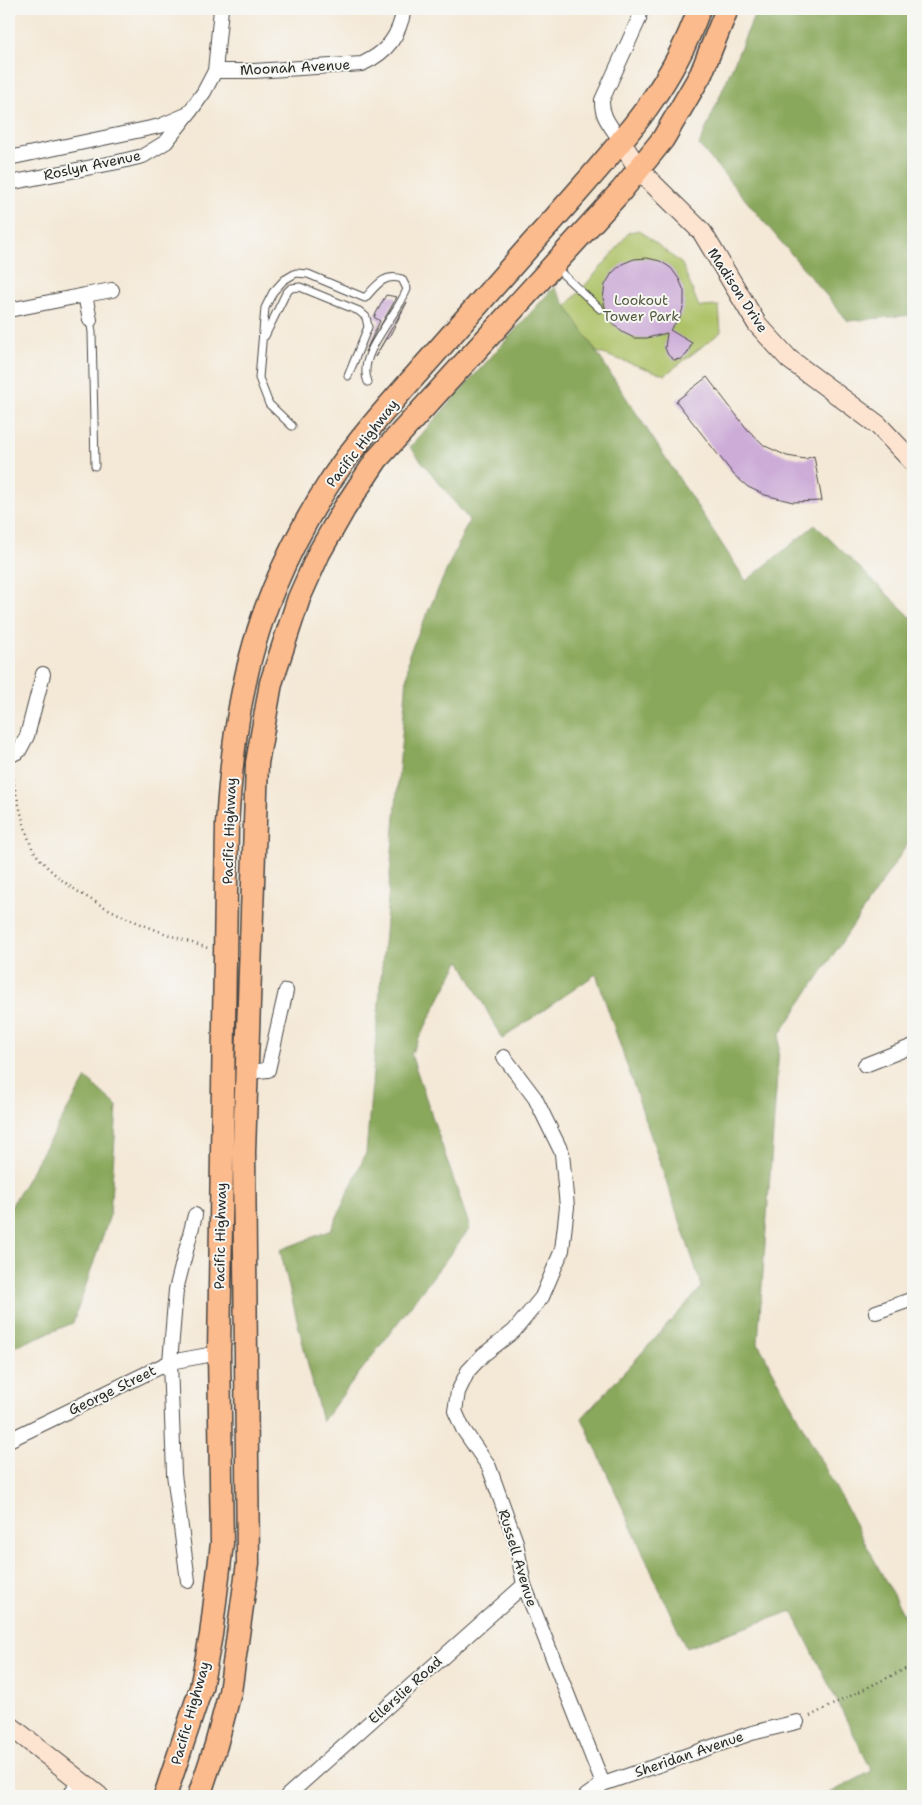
<svg xmlns="http://www.w3.org/2000/svg" width="922" height="1805" font-family="'Shantell Sans',sans-serif">
<rect width="100%" height="100%" fill="#f6f6f2"/>
<filter id="ink" filterUnits="userSpaceOnUse"><feTurbulence type="fractalNoise" baseFrequency=".02" numOctaves="2"/><feDisplacementMap in="SourceGraphic" scale="10" xChannelSelector="R" yChannelSelector="G"/><feConvolveMatrix kernelMatrix="1 2 1 2 8 2 1 2 1" color-interpolation-filters="sRGB"/></filter>
<filter id="wash" filterUnits="userSpaceOnUse"><feTurbulence type="fractalNoise" baseFrequency=".0096" numOctaves="4" result="noise"/><feDisplacementMap in="SourceGraphic" scale="20" xChannelSelector="R" yChannelSelector="G"/><feGaussianBlur stdDeviation="1.12" result="paint"/><feColorMatrix in="noise" values="0 0 0 0 0 0 0 0 0 0 0 0 0 0 0 0 0 1.4 0 .05"/><feComposite in="paint" operator="in"/></filter>
<g filter="url(#wash)">
<rect width="100%" height="100%" fill="#f4e8d6"/>
<path fill="#aec267" stroke="#6c7649" d="M 639,230 L 682,264 L 699,307 L 719,306 L 721,332 L 665,375 L 570,343 L 554,320 L 611,256 L 629,232 Z"/>
<path fill="#8aa85c" stroke="#5a6a44" d="M 757,9 L 913,9 L 913,315 L 848,321 L 699,145 Z
M 554,287 L 746,581 L 815,525 L 913,619 L 913,836 L 780,1034 L 758,1343 L 913,1632 L 913,1796 L 824,1796 L 872,1771 L 792,1611 L 686,1648 L 582,1418 L 702,1287 L 596,974 L 502,1039 L 460,960 L 411,1054 L 470,1228 L 322,1422 L 280,1250 L 331,1230 L 366,1153 L 409,654 L 469,520 L 410,447 Z
M 86,1078 L 117,1106 L 110,1215 L 73,1323 L 9,1349 L 9,1210 Z"/>
<g id="blocks">
<path fill="#cdadd8" d="M 647,258 L 660,261 L 671,268 L 679,279 L 684,291 L 684,305 L 680,317 L 670,330 L 692,343 L 687,354 L 681,359 L 674,360 L 668,355 L 665,348 L 667,333 L 647,338 L 634,338 L 622,332 L 612,323 L 606,312 L 603,298 L 605,285 L 612,273 L 622,264 L 634,259 Z
M 386,295 L 397,297 L 365,352 L 380,321 L 374,317 Z
M 407,302 L 388,339 L 386,338 L 375,357 Z
M 707,377 L 747,429 L 765,446 L 787,456 L 805,459 L 814,456 L 822,501 L 793,502 L 765,495 L 748,487 L 734,475 L 676,401 Z"/>
</g>
</g>
<g filter="url(#ink)">
<use href="#blocks" fill-opacity="0" stroke="#494745" stroke-width="1"/>
<g fill="none" stroke-linecap="round" stroke-linejoin="round">
<defs>
<path id="service" d="M 555,267 L 600,309
M 90,320 L 92,332 L 95,466
M 265,336 L 286,293 L 291,288 L 300,287 L 359,311 L 366,317 L 368,327 L 348,376
M 292,426 L 269,404 L 259,378 L 265,308 L 273,292 L 284,280 L 296,273 L 308,274 L 365,298 C 376,286 384,273 402,279 L 407,289 C 397,316 356,355 368,382"/>
<path id="minor" d="M 215,71 L 254,71 L 362,64 C 388,52 399,36 404,9
M 622,143 C 613,128 601,118 602,100 L 639,19 L 640,9
M 9,158 L 160,126 L 186,115
M 9,183 L 118,162 L 143,156 L 166,142 L 189,113 L 204,92 L 215,71 L 221,9
M 85,295 L 112,290
M 9,310 L 85,295 L 90,320
M 9,756 L 19,751 L 27,736 L 43,674
M 504,1057 L 535,1098 L 562,1153 L 567,1207 L 562,1250 L 542,1297 L 514,1331 L 483,1355 L 468,1371 L 458,1392 L 455,1411 L 463,1429 L 489,1467 L 516,1542 L 524,1585 L 603,1784
M 865,1065 L 913,1046
M 247,1072 L 268,1070 L 286,991
M 876,1312 L 913,1299
M 9,1440 L 170,1362 L 219,1353
M 188,1581 L 174,1474 L 170,1362 L 176,1290 L 195,1215
M 70,1796 L 79,1779
M 287,1796 L 524,1585
M 586,1796 L 603,1784 L 752,1733 L 797,1722"/>
<path id="secondary" d="M 622,143 L 639,170 L 702,232 L 757,324 L 789,359 L 878,425 L 913,462
M 9,1725 L 99,1796"/>
<path id="trunk" d="M 165,1796 L 201,1688 L 211,1635 L 222,1543 L 219,1353 L 227,825 C 232,745 242,664 274,588 C 290,550 310,512 333,477 C 363,432 402,391 438,350 C 477,306 515,262 554,219 C 612,152 670,94 699,9
M 199,1796 L 216,1745 L 230,1692 L 248,1563 L 244,1152 L 257,763 L 271,683 L 299,598 L 319,553 L 344,509 L 377,459 L 621,191 L 663,139 L 701,74 L 727,9"/>
</defs>
<use href="#service" stroke="#494745" stroke-width="9"/>
<use href="#minor" stroke="#494745" stroke-width="16"/>
<use href="#secondary" stroke="#494745" stroke-width="21"/>
<use href="#trunk" stroke="#494745" stroke-width="25"/>
<path stroke="#494745" stroke-width="2.5" stroke-dasharray="1 4" stroke-linecap="butt" d="M 10,770 C 15,787 26,839 34,851 C 66,899 154,931 208,948
M 810,1716 L 913,1665"/>
<use href="#service" stroke="#fff" stroke-width="7"/>
<use href="#minor" stroke="#fff" stroke-width="14"/>
<use href="#secondary" stroke="#fde4d1" stroke-width="19"/>
<use href="#trunk" stroke="#fbbb8d" stroke-width="22"/>
</g>
</g>
<g text-anchor="middle" stroke-width="4" stroke-linejoin="round" paint-order="stroke">
<g font-size="14" fill="#2b2b2b" stroke="#f6f6f2">
<text transform="translate(295 67) rotate(-3)" y="5">Moonah Avenue</text>
<text transform="translate(92 165) rotate(-12)" y="5">Roslyn Avenue</text>
<text transform="translate(738 290) rotate(57)" y="5">Madison Drive</text>
<text transform="translate(362 443) rotate(-52)" y="5">Pacific Highway</text>
<text transform="translate(229 831) rotate(-88)" y="5">Pacific Highway</text>
<text transform="translate(220 1236) rotate(-89)" y="5">Pacific Highway</text>
<text transform="translate(112 1390) rotate(-26)" y="5">George Street</text>
<text transform="translate(518 1558) rotate(73)" y="5">Russell Avenue</text>
<text transform="translate(405 1690) rotate(-42)" y="5">Ellerslie Road</text>
<text transform="translate(190 1713) rotate(-74)" y="5">Pacific Highway</text>
<text transform="translate(689 1754) rotate(-19)" y="5">Sheridan Avenue</text>
</g>
<g font-size="14" fill="#52583d" stroke="#f6f6f2">
<text x="641" y="305">Lookout<tspan x="641" dy="16">Tower Park</tspan></text>
</g>
</g>
<rect width="922" height="1805" fill="none" stroke="#f6f6f2" stroke-width="30"/>
</svg>
